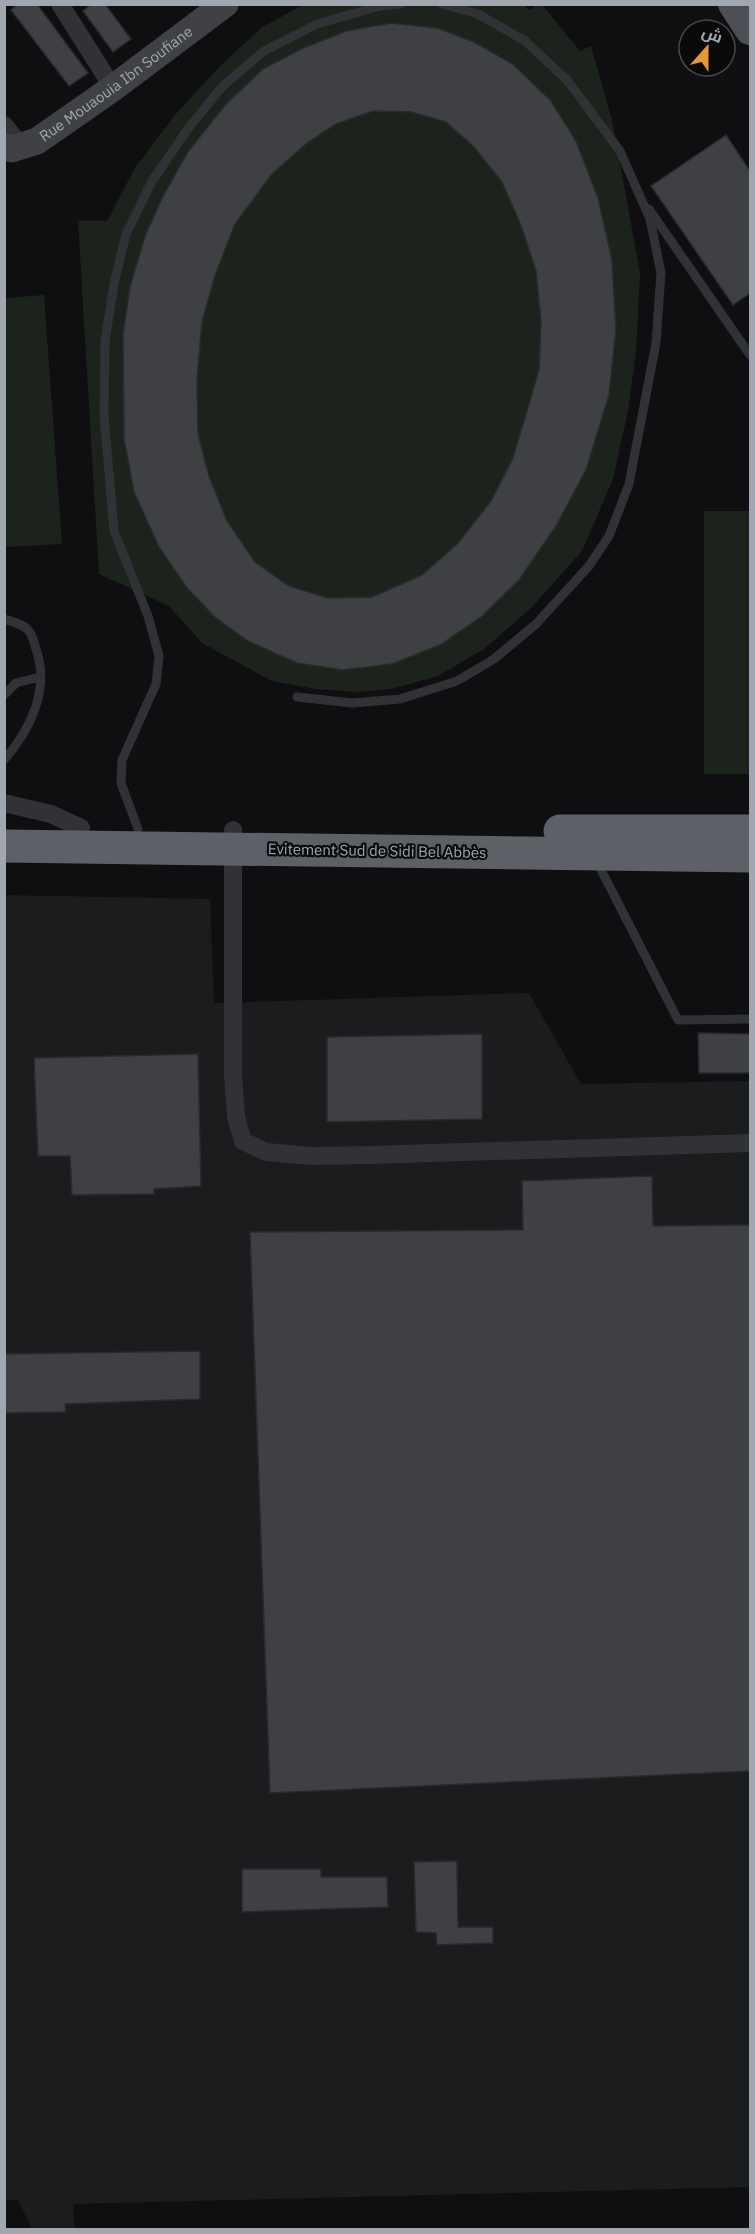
<svg xmlns="http://www.w3.org/2000/svg" width="755" height="2234" font-family="'IBM Plex Sans',Cairo,sans-serif">
<rect width="100%" height="100%" fill="#0f0f11"/>
<path fill="#1b1c1d" d="M 5,895 L 210,899 L 214,1003 L 529,993 L 581,1084 L 750,1081 L 750,2187 L 73,2204 L 75,2230 L 32,2229 L 18,2200 L 5,2200 Z"/>
<path fill="#1c231c" d="M 522,4 L 530,10 L 536,5 L 542,5 L 580,51 L 591,46 L 612,120 L 640,273 L 636,352 L 628,411 L 613,479 L 582,551 L 532,607 L 484,649 L 438,676 L 391,689 L 359,692 L 316,689 L 272,681 L 202,643 L 169,606 L 99,574 L 78,221 L 107,221 L 135,168 L 175,115 L 219,67 L 261,28 L 303,5 Z
M 44,295 L 62,544 L 5,547 L 5,298 Z
M 704,511 L 750,511 L 750,774 L 704,774 Z"/>
<path fill="#3e4044" stroke="#292a2c" stroke-width="1.5" fill-rule="evenodd" d="M 18,4 L 37,4 L 88,73 L 69,86 L 11,10 Z
M 91,4 L 105,4 L 131,39 L 113,52 L 83,11 Z
M 391,23 L 437,28 L 474,42 L 514,65 L 551,101 L 576,141 L 598,198 L 612,260 L 616,329 L 609,395 L 586,470 L 556,526 L 519,580 L 481,617 L 440,645 L 392,664 L 343,670 L 297,663 L 248,641 L 216,618 L 187,588 L 159,547 L 134,492 L 124,439 L 123,335 L 130,287 L 145,236 L 163,196 L 188,152 L 225,105 L 263,69 L 301,49 L 346,31 ZM 373,111 L 411,112 L 446,122 L 474,147 L 502,182 L 522,228 L 536,271 L 541,322 L 539,370 L 513,458 L 491,501 L 458,543 L 422,575 L 372,597 L 328,598 L 289,586 L 255,562 L 227,521 L 209,476 L 198,434 L 197,380 L 202,322 L 216,273 L 235,224 L 272,174 L 307,143 L 336,124 Z
M 726,135 L 750,171 L 750,293 L 733,305 L 651,186 Z
M 698,1033 L 750,1034 L 750,1073 L 699,1073 Z
M 482,1034 L 482,1119 L 327,1122 L 327,1037 Z
M 198,1054 L 201,1186 L 154,1189 L 154,1194 L 72,1195 L 70,1156 L 38,1156 L 34,1058 Z
M 652,1176 L 653,1226 L 750,1225 L 750,1771 L 270,1793 L 250,1232 L 523,1230 L 522,1181 Z
M 200,1351 L 200,1399 L 65,1404 L 66,1412 L 4,1413 L 4,1354 Z
M 457,1861 L 458,1927 L 493,1927 L 493,1943 L 437,1945 L 436,1933 L 416,1932 L 414,1862 Z
M 242,1869 L 321,1869 L 321,1877 L 387,1877 L 388,1907 L 242,1912 Z"/>
<g fill="none" stroke-linecap="round" stroke-linejoin="round">
<path stroke="#313235" stroke-width="9" d="M 649,209 L 750,355
M 4,619 C 13,622 24,624 29,631 C 33,636 34,643 36,649 C 50,689 31,729 4,760
M 4,695 L 16,683 L 40,677
M 297,697 L 352,703 L 400,699 L 457,681 L 494,659 L 536,624 L 589,566 L 609,536 L 629,484 L 656,343 L 661,273 L 650,219 L 620,151 L 567,80 L 525,41 L 478,14 L 442,4
M 138,829 L 121,783 L 122,760 L 156,684 L 159,656 L 148,616 L 114,531 L 104,415 L 105,341 L 114,284 L 126,234 L 152,181 L 190,126 L 222,87 L 264,51 L 317,24 L 380,6 L 401,4
M 596,860 L 678,1020 L 750,1019"/>
<path stroke="#313235" stroke-width="18" d="M 60,4 L 113,88
M 4,125 L 21,146
M 4,803 L 51,814 L 81,828
M 233,830 L 233,1074 L 236,1117 L 243,1141 L 266,1152 L 312,1156 L 371,1155 L 750,1143"/>
<path stroke="#3f4145" stroke-width="27" id="s1" d="M 4,147 L 12,149 L 37,141 L 113,88 L 225,4"/>
<path stroke="#4d4f54" stroke-width="30" d="M 733,4 L 750,30"/>
<path stroke="#5d6066" stroke-width="33" d="M 560,831 L 750,831
M 4,846 L 750,856"/>
</g>
<g text-anchor="middle" stroke-width="4.5" stroke-linejoin="round" paint-order="stroke">
<g font-size="15" fill="#a1a7b1" stroke="#0a0a0b">
<text dy="5" stroke="none"><textPath href="#s1" startOffset="132">Rue Mouaouia Ibn Soufiane</textPath></text>
<text transform="translate(377 851) rotate(1)" y="5">Evitement Sud de Sidi Bel Abbès</text>
</g>
</g>
<rect width="755" height="2234" fill="none" stroke="#a1a7b1" stroke-width="12"/>
<g transform="translate(707 48) rotate(21)"><circle r="28" fill="#0a0a0b" stroke="#46494d" stroke-width="1.5"/>
<path d="M0-4.5L10 22L0 15L-10 22Z" fill="#e59933"/>
<text y="-9" font-size="16" font-weight="bold" text-anchor="middle" fill="#a1a7b1">ش</text>
</g>
</svg>
